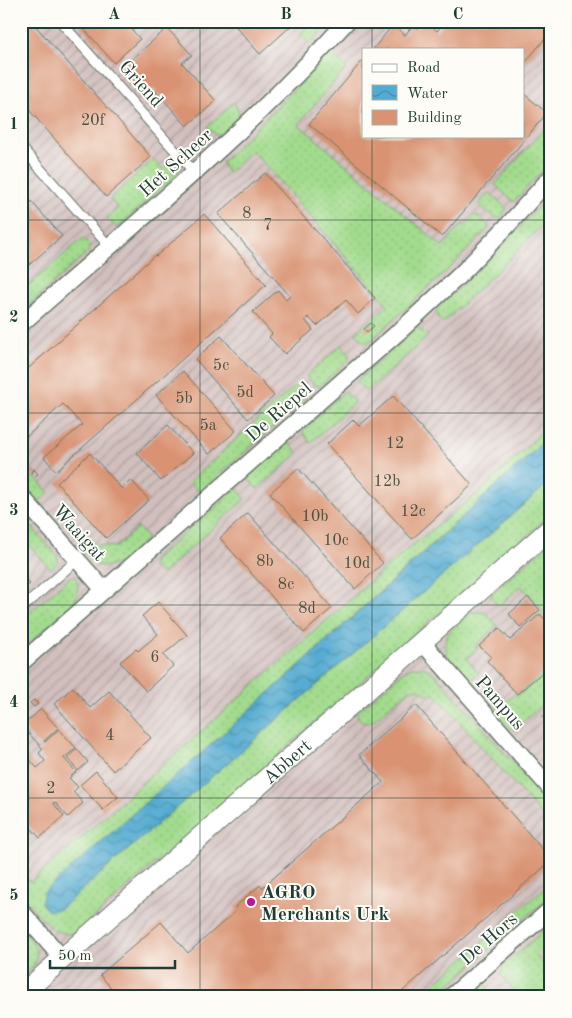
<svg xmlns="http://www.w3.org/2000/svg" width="572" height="1018" font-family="'Old Standard TT',serif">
<defs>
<pattern id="industrial-furrows" width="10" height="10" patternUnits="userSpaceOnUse" patternTransform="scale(1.25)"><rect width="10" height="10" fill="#d1bfbe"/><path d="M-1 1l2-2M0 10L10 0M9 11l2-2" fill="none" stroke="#a99c9b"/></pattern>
<pattern id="grass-dots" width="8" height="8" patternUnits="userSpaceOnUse" patternTransform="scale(1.25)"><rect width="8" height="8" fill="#a2db8d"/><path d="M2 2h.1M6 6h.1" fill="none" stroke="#8bbd7a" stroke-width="1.8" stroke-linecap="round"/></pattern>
<pattern id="water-waves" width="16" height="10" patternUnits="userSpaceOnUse" patternTransform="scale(1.25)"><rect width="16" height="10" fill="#54abd1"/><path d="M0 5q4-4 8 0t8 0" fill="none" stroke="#458caa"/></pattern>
</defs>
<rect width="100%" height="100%" fill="#fdfcf7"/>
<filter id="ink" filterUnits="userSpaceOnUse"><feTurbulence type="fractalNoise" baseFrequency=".02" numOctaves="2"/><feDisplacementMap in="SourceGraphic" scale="10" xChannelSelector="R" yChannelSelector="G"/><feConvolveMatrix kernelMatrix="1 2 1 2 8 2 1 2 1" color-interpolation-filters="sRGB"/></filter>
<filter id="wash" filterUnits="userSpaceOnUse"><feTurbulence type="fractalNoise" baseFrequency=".0096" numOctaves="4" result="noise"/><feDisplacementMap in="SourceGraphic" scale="20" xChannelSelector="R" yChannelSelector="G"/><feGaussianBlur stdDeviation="1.12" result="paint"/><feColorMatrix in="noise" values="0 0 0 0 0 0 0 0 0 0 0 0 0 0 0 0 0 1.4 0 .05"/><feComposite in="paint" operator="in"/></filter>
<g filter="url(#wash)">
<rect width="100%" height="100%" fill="#f0e9d1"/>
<path fill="url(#industrial-furrows)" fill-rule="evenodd" d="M 21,21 L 551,21 L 551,997 L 21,997 ZM 363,49 L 523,49 L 523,136 L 363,136 Z"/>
<path fill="url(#grass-dots)" stroke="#608c60" d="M 313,21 L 317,21 L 324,29 L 310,44 L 300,34 Z
M 330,53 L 347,68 L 298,124 L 443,247 L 462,224 L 465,226 L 476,214 L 490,227 L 448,270 L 369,342 L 364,342 L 356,333 L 388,305 L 252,150 L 228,173 L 224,168 L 222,162 Z
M 234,102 L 240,115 L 223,133 L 216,135 L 207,127 Z
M 551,117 L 551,161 L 514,202 L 495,185 L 549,123 L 548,121 Z
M 153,159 L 162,169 L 172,160 L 178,167 L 179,173 L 117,228 L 107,218 L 118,208 L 110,199 Z
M 489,192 L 506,208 L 506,211 L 500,218 L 496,218 L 478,204 Z
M 551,193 L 551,216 L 514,255 L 443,323 L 439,319 L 436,310 L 504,244 Z
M 83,238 L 90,245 L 89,251 L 31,303 L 27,303 L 21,296 L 21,292 Z
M 417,328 L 423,331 L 428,336 L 366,392 L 357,381 Z
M 341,345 L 349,355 L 349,360 L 320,386 L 314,385 L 306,376 Z
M 296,385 L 304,394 L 304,400 L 199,492 L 189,482 Z
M 345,391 L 355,402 L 310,443 L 302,431 Z
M 551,423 L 551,433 L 534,451 L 213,744 L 45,892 L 41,903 L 45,908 L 60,909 L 551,481 L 551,514 L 76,933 L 67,934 L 53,930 L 21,895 L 21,875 L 31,882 L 404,552 L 484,488 Z
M 287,441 L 298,453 L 257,489 L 247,478 Z
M 34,476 L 49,493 L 38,502 L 23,486 Z
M 237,488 L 245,499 L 162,574 L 152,567 L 154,560 Z
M 26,524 L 30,525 L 58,557 L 58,562 L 51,569 L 21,536 L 21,528 Z
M 138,527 L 147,538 C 135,549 114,576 95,563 C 90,560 85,554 80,550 L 92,540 L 97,545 L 116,547 Z
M 551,542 L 551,624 L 541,613 L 543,610 L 521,586 L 499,606 L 492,598 L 492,593 Z
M 71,576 L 76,577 C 79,588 78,595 72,605 L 21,650 L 21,620 Z
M 470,612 L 485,612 L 497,625 L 477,644 L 476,650 L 466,658 L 479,673 L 471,680 L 466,679 C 455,666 436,649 450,631 C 456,624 464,618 470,612 Z
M 412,667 C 421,667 427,667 434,673 L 551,805 L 551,825 L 544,826 L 542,823 L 545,819 L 434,693 L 430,696 C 423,691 417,687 409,690 L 375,719 L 369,723 C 362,722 358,720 357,712 L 404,671 Z
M 551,667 L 551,697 L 513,731 L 496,713 L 496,708 L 503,702 L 506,702 L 515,694 L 517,696 Z
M 551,882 L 551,895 L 435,997 L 419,997 Z
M 551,924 L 551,942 L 536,956 L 551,973 L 551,997 L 520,997 L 500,974 L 503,966 Z
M 21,926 C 38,949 45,958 21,980 Z
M 482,985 L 487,986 L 494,994 L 491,997 L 468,997 Z"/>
<path fill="url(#water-waves)" stroke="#3a7482" d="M 551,435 L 551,481 L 60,909 L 48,911 L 41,903 L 44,892 C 215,742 385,590 551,435 Z"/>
<g id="blocks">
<path fill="#d99372" d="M 77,21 L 124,21 L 140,39 L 114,63 Z
M 231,21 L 289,21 L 292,25 L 260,54 Z
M 424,21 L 426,21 L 437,31 L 445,21 L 551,21 L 551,35 L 549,34 L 523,65 L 523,49 L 373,49 L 393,25 L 405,35 L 413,25 L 418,28 Z
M 32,22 L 151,157 L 106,197 L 21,101 L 21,32 Z
M 167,28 L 192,55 L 182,63 L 216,101 L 187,126 L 154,89 L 144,97 L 120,70 Z
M 363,60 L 363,136 L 523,136 L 523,93 L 547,113 L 442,237 L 309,124 Z
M 265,173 L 375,298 L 358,314 L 346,300 L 317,326 L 308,317 L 305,320 L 313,330 L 285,354 L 269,337 L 272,334 L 253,312 L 278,290 L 286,300 L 290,296 L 218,214 Z
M 21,190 L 62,236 L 21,272 Z
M 204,214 L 266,285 L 56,471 L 44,457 L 82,425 L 63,404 L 26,437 L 21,431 L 21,375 L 155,255 L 156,256 Z
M 371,323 L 374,326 L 367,332 L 364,329 Z
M 221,336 L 274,396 L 248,419 L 195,359 Z
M 183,371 L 236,431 L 209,454 L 156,395 Z
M 393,396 L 472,485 L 412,539 L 327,444 L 353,420 L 359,426 Z
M 168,425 L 193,453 L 161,481 L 137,453 Z
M 90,453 L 122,489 L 131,480 L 149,500 L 106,538 L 57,483 Z
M 298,468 L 383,563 L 355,589 L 270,493 Z
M 34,469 L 38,474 L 35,476 L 31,472 Z
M 248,513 L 332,608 L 304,633 L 220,538 Z
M 21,574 L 30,584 L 21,592 Z
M 528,597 L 540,610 L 520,627 L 509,614 Z
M 158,602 L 187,635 L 163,655 L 173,666 L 146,691 L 120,662 L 136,649 L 138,651 L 158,634 L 142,616 Z
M 540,614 L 551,626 L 551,665 L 517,694 L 487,661 L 491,657 L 479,646 L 499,628 L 510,640 Z
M 73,687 L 90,708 L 109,691 L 151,738 L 113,771 L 54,704 Z
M 34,700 L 38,704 L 34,707 L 30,703 Z
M 416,705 L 551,859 L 551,861 L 396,997 L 119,997 L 100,975 L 161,922 L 188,953 L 237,910 L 235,907 L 260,885 L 262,888 L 383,782 L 359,755 Z
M 41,709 L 58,728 L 44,741 L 45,742 L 59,729 L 76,748 L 64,758 L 76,772 L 69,778 L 78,787 L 73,792 L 83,803 L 68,817 L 55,802 L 53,803 L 64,816 L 40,838 L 21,817 L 28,810 L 21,802 L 21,759 L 26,755 L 37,768 L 45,761 L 39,753 L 43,749 L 22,726 Z
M 551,709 L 551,727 L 542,717 Z
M 77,749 L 88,762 L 78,771 L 67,758 Z
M 96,771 L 118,797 L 103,810 L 80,785 Z"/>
</g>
</g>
<g filter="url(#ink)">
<use href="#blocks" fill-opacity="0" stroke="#68796b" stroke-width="1"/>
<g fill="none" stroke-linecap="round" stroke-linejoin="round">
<defs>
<path id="service" d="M 60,21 L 194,172
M 21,147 L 109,246
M 21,609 L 77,560"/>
<path id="minor" d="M 21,324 C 132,226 248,132 347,21
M 21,496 L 104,590
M 422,642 L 551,789
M 21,663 L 403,328 L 462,273 L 508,225 L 551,177
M 21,911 L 62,958
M 451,997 L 551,909"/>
<g id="tertiary">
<path id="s1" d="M 21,995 L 551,528"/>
</g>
</defs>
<use href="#service" stroke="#68796b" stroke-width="11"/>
<use href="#minor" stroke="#68796b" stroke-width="19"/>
<use href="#tertiary" stroke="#68796b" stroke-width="22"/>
<use href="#service" stroke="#fff" stroke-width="9"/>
<use href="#minor" stroke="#fff" stroke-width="16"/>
<use href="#tertiary" stroke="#fff" stroke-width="20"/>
</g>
</g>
<path fill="none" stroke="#1f3d34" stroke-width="1" stroke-opacity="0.55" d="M 200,21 L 200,997M 372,21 L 372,49M 372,136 L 372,997M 21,220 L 551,220M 21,413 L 551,413M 21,605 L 551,605M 21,798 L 551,798"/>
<circle fill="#b5179e" stroke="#fdfcf7" stroke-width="2" cx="251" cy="902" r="5"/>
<g text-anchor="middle" stroke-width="4" stroke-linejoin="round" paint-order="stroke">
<g font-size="16" fill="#4e5244">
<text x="93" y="125">20f</text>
<text x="247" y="218">8</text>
<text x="268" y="230">7</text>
<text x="221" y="370">5c</text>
<text x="245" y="397">5d</text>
<text x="184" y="403">5b</text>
<text x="208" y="430">5a</text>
<text x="395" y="448">12</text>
<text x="387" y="486">12b</text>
<text x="413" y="516">12c</text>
<text x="315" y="521">10b</text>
<text x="336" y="545">10c</text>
<text x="265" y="566">8b</text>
<text x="357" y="568">10d</text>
<text x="286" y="589">8c</text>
<text x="307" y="613">8d</text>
<text x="155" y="662">6</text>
<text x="110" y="740">4</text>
<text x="51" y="793">2</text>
</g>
<g font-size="19" fill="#1f3d34" stroke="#fdfcf7">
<text transform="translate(142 83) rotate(48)" y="7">Griend</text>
<text transform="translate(175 162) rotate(-42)" y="7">Het Scheer</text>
<text transform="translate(278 411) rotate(-41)" y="7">De Riepel</text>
<text transform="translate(80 532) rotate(48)" y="7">Waaigat</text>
<text transform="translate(501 702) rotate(49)" y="7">Pampus</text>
<text dy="7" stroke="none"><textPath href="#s1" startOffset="354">Abbert</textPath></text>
<text transform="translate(488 938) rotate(-41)" y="7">De Hors</text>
</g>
<g font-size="19" font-weight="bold" fill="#1f3d34" stroke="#fdfcf7" text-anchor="start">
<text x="261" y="898">AGRO<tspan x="261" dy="22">Merchants Urk</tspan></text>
</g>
</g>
<rect width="572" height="1018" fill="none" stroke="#fdfcf7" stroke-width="55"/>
<rect x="362" y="48" width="162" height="90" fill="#fdfcf7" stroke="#a4b0a9"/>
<rect x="372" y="64" width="25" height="8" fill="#ffffff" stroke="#a4b0a9"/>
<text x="407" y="72" font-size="15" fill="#1f3d34">Road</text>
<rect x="372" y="85" width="25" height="15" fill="url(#water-waves)" stroke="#a4b0a9"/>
<text x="407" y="98" font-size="15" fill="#1f3d34">Water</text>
<rect x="372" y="110" width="25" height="15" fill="#d99372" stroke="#a4b0a9"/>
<text x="407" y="122" font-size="15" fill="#1f3d34">Building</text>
<path d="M50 960v8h125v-8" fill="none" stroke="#1f3d34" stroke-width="2.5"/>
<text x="58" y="960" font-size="15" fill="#1f3d34" stroke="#fdfcf7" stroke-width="4" paint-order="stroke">50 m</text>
<rect x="28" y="28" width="516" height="962" fill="none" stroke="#1f3d34" stroke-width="2"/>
<g font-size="16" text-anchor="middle" font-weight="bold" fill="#1f3d34">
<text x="114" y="19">A</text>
<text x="286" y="19">B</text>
<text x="458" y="19">C</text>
<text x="14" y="129">1</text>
<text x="14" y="322">2</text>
<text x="14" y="515">3</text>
<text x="14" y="707">4</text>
<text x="14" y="900">5</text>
</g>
</svg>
